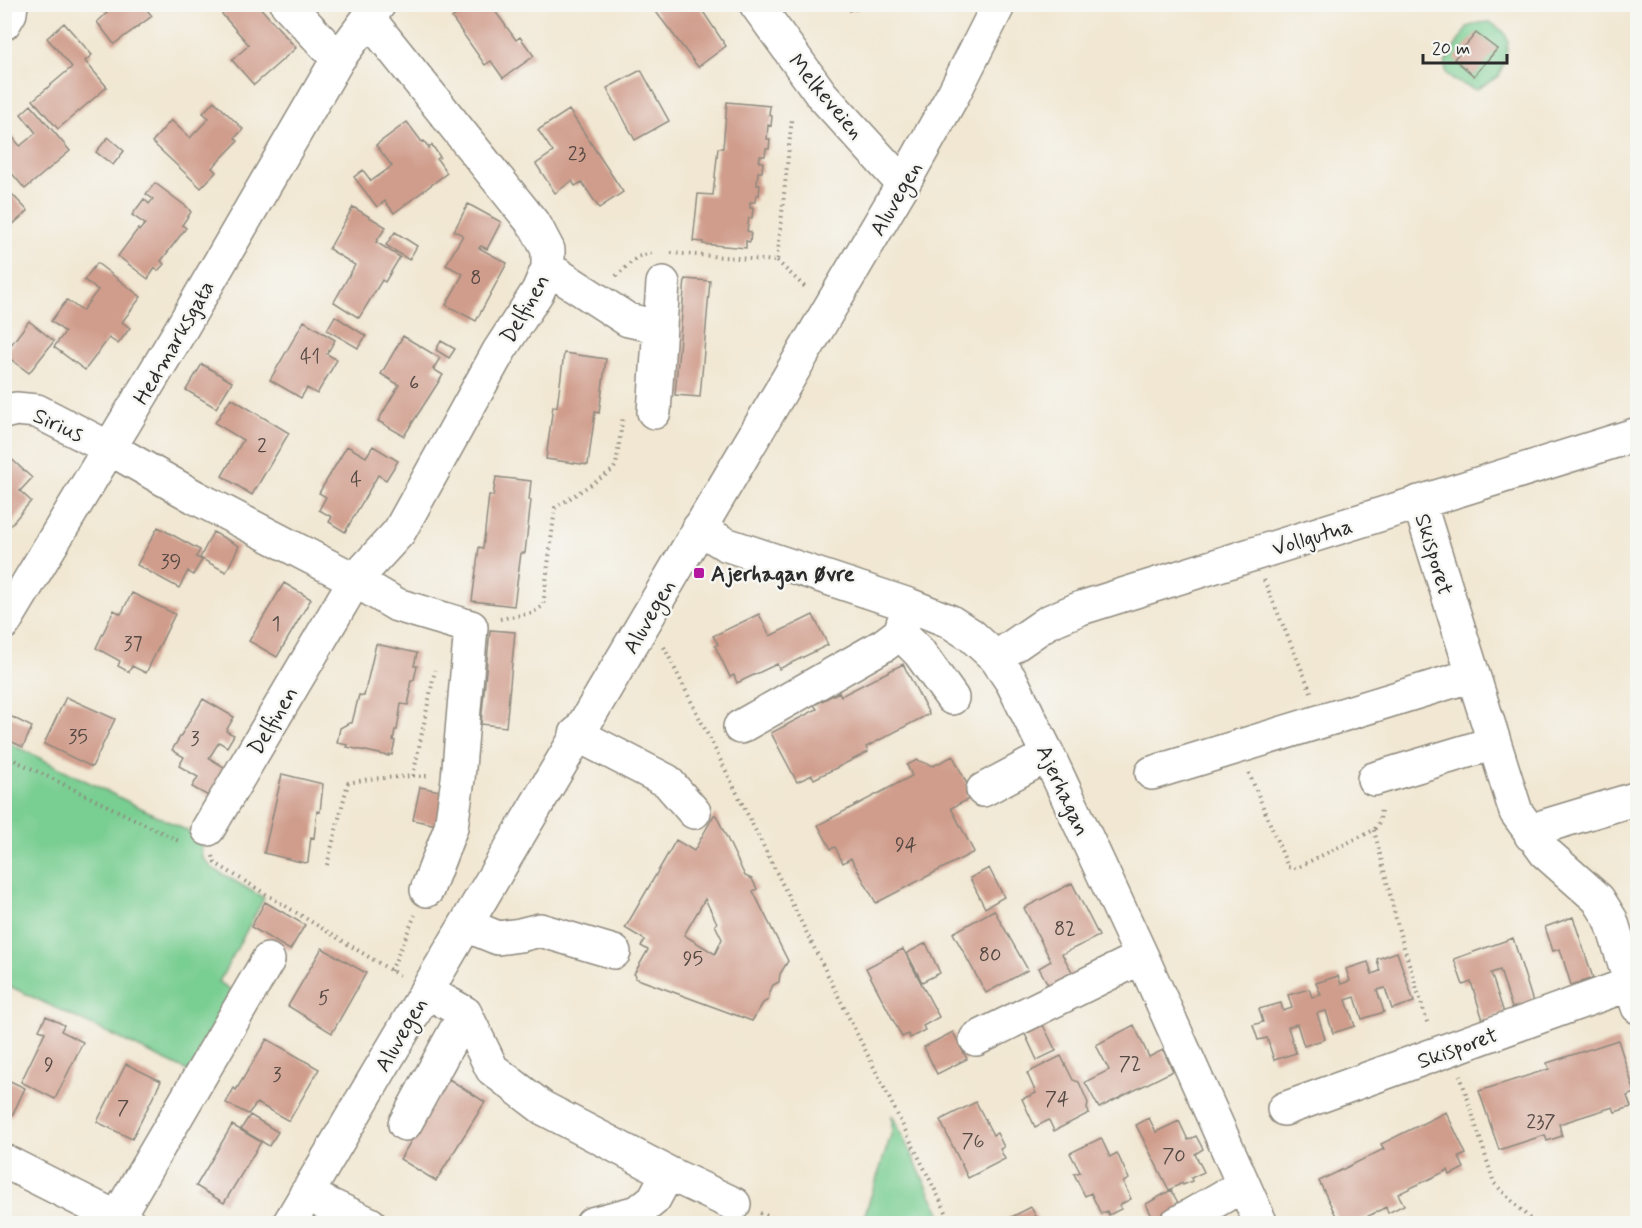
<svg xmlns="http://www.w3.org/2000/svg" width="1642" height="1228" font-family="Mynerve,sans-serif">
<rect width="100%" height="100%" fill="#f6f6f2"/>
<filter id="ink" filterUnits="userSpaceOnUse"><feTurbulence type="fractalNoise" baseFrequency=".0167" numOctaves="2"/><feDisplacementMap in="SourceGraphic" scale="12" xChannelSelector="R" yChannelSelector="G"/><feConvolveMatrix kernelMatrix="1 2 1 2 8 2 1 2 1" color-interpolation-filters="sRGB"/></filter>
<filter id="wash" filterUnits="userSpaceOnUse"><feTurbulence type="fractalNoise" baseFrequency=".008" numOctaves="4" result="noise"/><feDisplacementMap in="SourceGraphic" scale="24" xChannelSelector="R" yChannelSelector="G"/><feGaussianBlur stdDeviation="1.35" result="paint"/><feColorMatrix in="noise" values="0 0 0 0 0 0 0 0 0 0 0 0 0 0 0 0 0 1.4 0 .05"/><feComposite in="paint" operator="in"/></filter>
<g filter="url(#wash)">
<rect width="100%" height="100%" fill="#f1e7d2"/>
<path fill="#79ce92" stroke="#527c5e" stroke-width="1.5" d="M 1490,22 L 1504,32 L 1508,41 L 1506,56 L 1499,76 L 1476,90 L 1453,80 L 1446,73 L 1445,63 L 1467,27 L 1479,23 Z
M 5,741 L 200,837 L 202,857 L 212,868 L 264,898 L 219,982 L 239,995 L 194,1074 L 5,984 Z
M 892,1115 L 945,1223 L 862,1223 L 892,1132 Z"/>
<g id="blocks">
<path fill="#d09d8c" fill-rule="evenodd" d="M 233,4 L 257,4 L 296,48 L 254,85 L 232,60 L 249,45 L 222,14 Z
M 470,4 L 490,4 L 516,40 L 520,37 L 534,56 L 503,78 L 491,61 L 485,65 L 452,18 Z
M 650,4 L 698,4 L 726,46 L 698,67 Z
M 844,4 L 864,4 L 856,10 L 854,8 L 850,11 Z
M 100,5 L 143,5 L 152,16 L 114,44 L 97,22 L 107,13 Z
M 64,23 L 92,55 L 85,61 L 107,87 L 58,129 L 33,100 L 72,67 L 47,38 Z
M 1476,33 L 1497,49 L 1474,76 L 1454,59 Z
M 641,70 L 669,121 L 635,140 L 607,88 Z
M 214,101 L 243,129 L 235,138 L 238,141 L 212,168 L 216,172 L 201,188 L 152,142 L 171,120 L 190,138 L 209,118 L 203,113 Z
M 727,102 L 770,106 L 769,115 L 772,116 L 771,126 L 768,125 L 767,139 L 770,139 L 769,149 L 766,149 L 765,156 L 760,156 L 759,162 L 763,162 L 762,172 L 758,172 L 757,185 L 760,185 L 759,195 L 756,195 L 755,202 L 750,202 L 750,208 L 753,208 L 752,218 L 749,218 L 747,231 L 751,232 L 750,242 L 746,241 L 746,248 L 703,244 L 703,242 L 693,241 L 698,194 L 713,195 L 718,148 L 723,148 Z
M 31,105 L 70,151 L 25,189 L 4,164 L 4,140 L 11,135 L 20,146 L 36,133 L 21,114 Z
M 569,110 L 623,192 L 599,208 L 582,182 L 575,186 L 572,181 L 555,193 L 536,164 L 553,152 L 538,130 Z
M 407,122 L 422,142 L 424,141 L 429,148 L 432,145 L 440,157 L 437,159 L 447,173 L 394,213 L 385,201 L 377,207 L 354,177 L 363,170 L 371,181 L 392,166 L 376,145 Z
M 108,137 L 124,151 L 113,165 L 96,152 Z
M 155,183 L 187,207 L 191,212 L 182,225 L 186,228 L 161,261 L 164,264 L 158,271 L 155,268 L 148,279 L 118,256 L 138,229 L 139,231 L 145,224 L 132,215 L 144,199 L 149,204 L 153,199 L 146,194 Z
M 4,186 L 28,211 L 4,232 Z
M 468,204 L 501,222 L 487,249 L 481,246 L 479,248 L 507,263 L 476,321 L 446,305 L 463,274 L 446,265 L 463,235 L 454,231 Z
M 353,207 L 386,227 L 376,242 L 400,257 L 385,282 L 382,280 L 359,318 L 334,302 L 355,265 L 329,249 Z
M 395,232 L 417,246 L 409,260 L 386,245 Z
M 97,263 L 141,297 L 122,322 L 130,328 L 118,344 L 109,338 L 85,370 L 54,347 L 65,332 L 51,321 L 67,300 L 82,311 L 98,290 L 84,280 Z
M 685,279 L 710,281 L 700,397 L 675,395 Z
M 335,316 L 366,336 L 358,348 L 327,330 Z
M 29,321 L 54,341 L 29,373 L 4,354 Z
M 304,321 L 335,340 L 327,354 L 337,360 L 317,394 L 307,388 L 301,398 L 270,380 Z
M 403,336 L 440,358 L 433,369 L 443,375 L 404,436 L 378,421 L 399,385 L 381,374 Z
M 441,341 L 455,349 L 449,358 L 436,350 Z
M 564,353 L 606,359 L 599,413 L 595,412 L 588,465 L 546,459 L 553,406 L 557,407 Z
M 202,364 L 232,382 L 216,408 L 186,390 Z
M 231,398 L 289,433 L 252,495 L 222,476 L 243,440 L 215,423 Z
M 347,446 L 366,457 L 373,446 L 398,461 L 386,480 L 378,475 L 345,532 L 329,522 L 332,517 L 319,510 L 326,497 L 319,493 Z
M 5,453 L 32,478 L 20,491 L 31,501 L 5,532 Z
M 496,477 L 531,481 L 529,500 L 531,500 L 525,553 L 521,553 L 514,606 L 472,601 L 479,547 L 483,548 L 489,495 L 493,496 Z
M 158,527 L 200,550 L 196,557 L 202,560 L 193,575 L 188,571 L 179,588 L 137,565 Z
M 213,532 L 239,546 L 226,572 L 200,558 Z
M 284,583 L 311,599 L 277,657 L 249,641 Z
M 132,593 L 175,614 L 146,673 L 132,666 L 129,672 L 118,666 L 120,661 L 96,648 L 114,610 L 121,614 Z
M 759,614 L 770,636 L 813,615 L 828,645 L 779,669 L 777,664 L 737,683 L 734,675 L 730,677 L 715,646 L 718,644 L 713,636 Z
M 490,630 L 515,632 L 506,727 L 481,724 Z
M 376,644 L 417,653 L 414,666 L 417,666 L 414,680 L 411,680 L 409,691 L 411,691 L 408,705 L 401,704 L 397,730 L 395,730 L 393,740 L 395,741 L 392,755 L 389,754 L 389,756 L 347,747 L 348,745 L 337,743 L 340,728 L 349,723 L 352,723 L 359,695 L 364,696 Z
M 903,664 L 929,714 L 866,747 L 868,752 L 814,779 L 812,775 L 797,782 L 771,733 L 817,709 L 814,705 L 839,692 L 841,696 Z
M 66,697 L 115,719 L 92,767 L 44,744 Z
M 203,699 L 234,717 L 226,731 L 234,735 L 227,747 L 219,742 L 209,758 L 229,770 L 212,798 L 192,787 L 198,777 L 179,766 L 184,757 L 172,750 Z
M 4,713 L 32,727 L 23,747 L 4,738 Z
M 953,756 L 971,792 L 966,794 L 969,799 L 951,808 L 974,852 L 876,903 L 851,858 L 843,863 L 835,847 L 831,849 L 818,825 L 912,776 L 907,765 L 917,760 L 933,766 Z
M 282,774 L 323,784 L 320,812 L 317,811 L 314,838 L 311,837 L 308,862 L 305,863 L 264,853 Z
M 420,787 L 445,792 L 437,825 L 413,820 Z
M 714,815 L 716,815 L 745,876 L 752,879 L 757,889 L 753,891 L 788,961 L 780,974 L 779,982 L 773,985 L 770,992 L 768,1000 L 763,1003 L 752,1021 L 635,978 L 636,976 L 634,974 L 648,950 L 641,946 L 645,940 L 625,928 L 676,840 L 694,851 ZM 705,899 L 717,923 L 715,925 L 722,939 L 715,954 L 684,935 Z
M 989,868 L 1004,897 L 985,908 L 970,878 Z
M 1072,883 L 1099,936 L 1062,954 L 1075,977 L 1051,990 L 1039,968 L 1051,961 L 1024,908 Z
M 265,902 L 305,925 L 290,950 L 251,927 Z
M 994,910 L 1028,970 L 986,993 L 953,933 Z
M 1573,917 L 1593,978 L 1571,985 L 1560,949 L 1553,951 L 1545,927 Z
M 1513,938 L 1533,1002 L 1512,1008 L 1500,970 L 1491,973 L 1504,1013 L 1483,1020 L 1471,982 L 1463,985 L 1454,959 Z
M 926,943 L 940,973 L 922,982 L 907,953 Z
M 322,948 L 366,973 L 332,1033 L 288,1006 Z
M 903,949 L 939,1017 L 923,1026 L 925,1030 L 910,1038 L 908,1034 L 902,1037 L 866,968 Z
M 1397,952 L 1414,1002 L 1392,1009 L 1385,988 L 1377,990 L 1384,1012 L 1362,1019 L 1355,997 L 1346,1000 L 1355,1026 L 1333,1033 L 1326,1011 L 1317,1013 L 1325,1039 L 1304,1046 L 1297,1024 L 1288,1027 L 1296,1053 L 1274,1060 L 1267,1038 L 1258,1040 L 1253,1025 L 1263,1022 L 1259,1009 L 1281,1003 L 1283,1011 L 1292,1008 L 1288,995 L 1309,989 L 1312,997 L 1321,995 L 1316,983 L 1338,976 L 1341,984 L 1350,981 L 1346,969 L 1368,962 L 1372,974 L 1380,971 L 1377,959 Z
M 46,1016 L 64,1025 L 61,1031 L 83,1042 L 55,1099 L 21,1082 L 45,1032 L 39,1030 Z
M 1043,1025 L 1056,1051 L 1037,1060 L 1025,1034 Z
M 1134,1025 L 1149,1057 L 1163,1050 L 1173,1071 L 1099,1108 L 1085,1082 L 1109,1070 L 1096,1045 Z
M 953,1032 L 967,1059 L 937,1074 L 924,1047 Z
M 267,1039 L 319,1069 L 289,1121 L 257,1103 L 248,1114 L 226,1103 L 234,1088 L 236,1090 Z
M 1618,1040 L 1635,1093 L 1627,1096 L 1631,1107 L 1615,1112 L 1613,1107 L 1559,1124 L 1562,1136 L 1547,1141 L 1545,1135 L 1499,1150 L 1479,1091 L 1549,1069 L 1547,1063 Z
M 1061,1056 L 1073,1080 L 1079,1082 L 1088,1103 L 1087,1109 L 1089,1113 L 1054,1131 L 1049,1120 L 1035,1127 L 1022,1099 L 1036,1093 L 1027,1073 Z
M 126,1064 L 161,1081 L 132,1139 L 97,1122 Z
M 4,1078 L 25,1088 L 12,1116 L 4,1112 Z
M 449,1079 L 485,1102 L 436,1181 L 400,1159 Z
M 976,1102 L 993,1135 L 997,1133 L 1004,1147 L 1000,1149 L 1005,1159 L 968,1178 L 940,1120 Z
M 1446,1112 L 1466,1154 L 1459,1157 L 1464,1168 L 1450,1175 L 1448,1170 L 1398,1194 L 1404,1205 L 1388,1213 L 1386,1207 L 1353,1224 L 1340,1224 L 1319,1181 L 1384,1149 L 1381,1144 Z
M 250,1115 L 278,1132 L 269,1146 L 241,1129 Z
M 1149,1118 L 1156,1132 L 1179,1121 L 1188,1140 L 1196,1136 L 1203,1149 L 1195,1154 L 1204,1172 L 1191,1178 L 1192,1181 L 1183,1185 L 1182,1183 L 1169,1190 L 1136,1125 Z
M 232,1125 L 261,1142 L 224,1203 L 196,1186 Z
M 1101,1138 L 1110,1157 L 1117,1153 L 1129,1179 L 1123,1182 L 1131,1199 L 1119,1205 L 1121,1209 L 1109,1215 L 1107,1211 L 1101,1214 L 1091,1193 L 1085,1196 L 1074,1174 L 1080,1172 L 1070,1153 Z
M 1171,1190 L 1182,1210 L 1156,1224 L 1146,1204 Z
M 1031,1207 L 1040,1224 L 998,1224 Z
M 4,1216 L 21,1224 L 4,1224 Z"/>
</g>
</g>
<g filter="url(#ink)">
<use href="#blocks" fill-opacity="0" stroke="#8e897e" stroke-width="1.5"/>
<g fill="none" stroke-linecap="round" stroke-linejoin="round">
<defs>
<path id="minor" d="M 287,4 L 338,59
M 756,4 L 821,94 L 903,184
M 4,23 L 10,13 L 11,4
M 548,268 L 628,320 L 660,327
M 4,412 L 16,409 L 37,411 L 111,449 L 195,497 L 355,580 L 399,532 L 499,351 L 538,291 L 548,268 L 548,250 L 536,227 L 369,19
M 654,412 L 663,283
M 1419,502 L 1516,812 L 1546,853 L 1598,899 L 1611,920 L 1638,1007
M 699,528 L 725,544 L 909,605 L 949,621 L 971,635 L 996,658 L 1012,682 L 1048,755 L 1142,957 L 1261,1224
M 4,623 L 180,331 L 338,59 L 379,4
M 900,633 L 919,652 L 952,698
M 996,658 L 1048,622 L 1081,608 L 1638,434
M 740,727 L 884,645 L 900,633 L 909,605
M 576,734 L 667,781 L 694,812
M 1152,773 L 1473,675
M 1374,779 L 1494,743
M 983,790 L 1048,755
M 208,829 L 355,580 L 397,605 L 471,627 L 458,779 L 451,827 L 427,890
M 1531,835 L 1545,826 L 1638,798
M 466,925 L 498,938 L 520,935 L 540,930 L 614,952
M 426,991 L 465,1013 L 492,1069 L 543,1108 L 668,1173 L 734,1204
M 976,1039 L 1142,957
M 1284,1109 L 1630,984
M 405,1124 L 465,1013
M 4,1161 L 129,1224
M 306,1194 L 370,1224
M 117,1218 L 268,960
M 592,1224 L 638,1212 L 654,1199 L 668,1173
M 1176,1224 L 1243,1185"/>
<path id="major" d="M 289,1224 L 903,184 L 954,93 L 999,4"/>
</defs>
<use href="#minor" stroke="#8e897e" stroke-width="36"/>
<use href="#major" stroke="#8e897e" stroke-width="36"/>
<path stroke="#8e897e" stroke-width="4" stroke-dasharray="1.5 4.5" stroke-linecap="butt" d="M 671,253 L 777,261 L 792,118
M 777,261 L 806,288
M 616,276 L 637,257 L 655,252
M 1264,580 L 1311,692
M 500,619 L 532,613 L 543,606 L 555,508 L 613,470 L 616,465 L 623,416
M 664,647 L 952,1224
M 4,755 L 181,842
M 1249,773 L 1288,867 L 1296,868 L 1374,830 L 1380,821 L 1381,807
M 413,776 L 427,776
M 1374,830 L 1399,931 L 1428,1025
M 213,856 L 215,863 L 400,976
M 327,865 L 348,783 L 369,779 L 413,776 L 435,670
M 391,971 L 415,915
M 1460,1075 L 1494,1183 L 1535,1224
M 760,1213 L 788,1224"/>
<use href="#minor" stroke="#fff" stroke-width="33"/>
<use href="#major" stroke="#fff" stroke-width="33"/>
</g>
</g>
<rect fill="#b5179e" stroke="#f6f6f2" stroke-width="2" x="693" y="567" width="12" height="12" rx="3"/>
<g text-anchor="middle" stroke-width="5" stroke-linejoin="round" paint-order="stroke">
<g font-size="20" fill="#544843">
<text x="577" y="160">23</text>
<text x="476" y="284">8</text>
<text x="310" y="363">41</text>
<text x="414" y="389">6</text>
<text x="262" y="452">2</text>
<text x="356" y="486">4</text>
<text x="171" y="568">39</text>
<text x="276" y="630">1</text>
<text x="133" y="650">37</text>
<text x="78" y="743">35</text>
<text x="195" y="745">3</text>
<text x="906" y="851">94</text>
<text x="1065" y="935">82</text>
<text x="990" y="961">80</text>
<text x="693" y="965">95</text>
<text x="324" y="1004">5</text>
<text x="1130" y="1070">72</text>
<text x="49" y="1071">9</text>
<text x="277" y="1081">3</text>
<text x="1057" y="1105">74</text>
<text x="123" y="1114">7</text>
<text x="1541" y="1128">237</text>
<text x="973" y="1147">76</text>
<text x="1174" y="1162">70</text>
</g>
<g font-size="22" fill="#2b2b2b" stroke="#f6f6f2">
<text transform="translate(827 96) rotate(50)" y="8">Melkeveien</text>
<text transform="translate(895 198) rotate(-60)" y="8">Aluvegen</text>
<text transform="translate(524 308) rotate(-60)" y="8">Delfinen</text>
<text transform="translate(173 342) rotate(-60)" y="8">Hedmarksgata</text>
<text transform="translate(59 424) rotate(24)" y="8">Sirius</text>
<text transform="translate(1312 536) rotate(-17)" y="8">Vollgutua</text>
<text transform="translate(1435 554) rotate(73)" y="8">Skisporet</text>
<text transform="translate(648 616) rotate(-60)" y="8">Aluvegen</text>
<text transform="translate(272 720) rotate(-59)" y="8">Delfinen</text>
<text transform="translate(1064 790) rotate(65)" y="8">Ajerhagan</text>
<text transform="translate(400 1034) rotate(-60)" y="8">Aluvegen</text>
<text transform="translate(1457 1047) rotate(-20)" y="8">Skisporet</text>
</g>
<g font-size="22" font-weight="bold" fill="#2b2b2b" stroke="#f6f6f2" text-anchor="start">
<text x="711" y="581">Ajerhagan øvre</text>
</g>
</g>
<rect width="1642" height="1228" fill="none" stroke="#f6f6f2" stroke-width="24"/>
<path d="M1423 54v9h84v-9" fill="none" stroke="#2b2b2b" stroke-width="3"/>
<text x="1432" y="54" font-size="18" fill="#2b2b2b" stroke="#f6f6f2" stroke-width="4.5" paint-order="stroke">20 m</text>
</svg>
